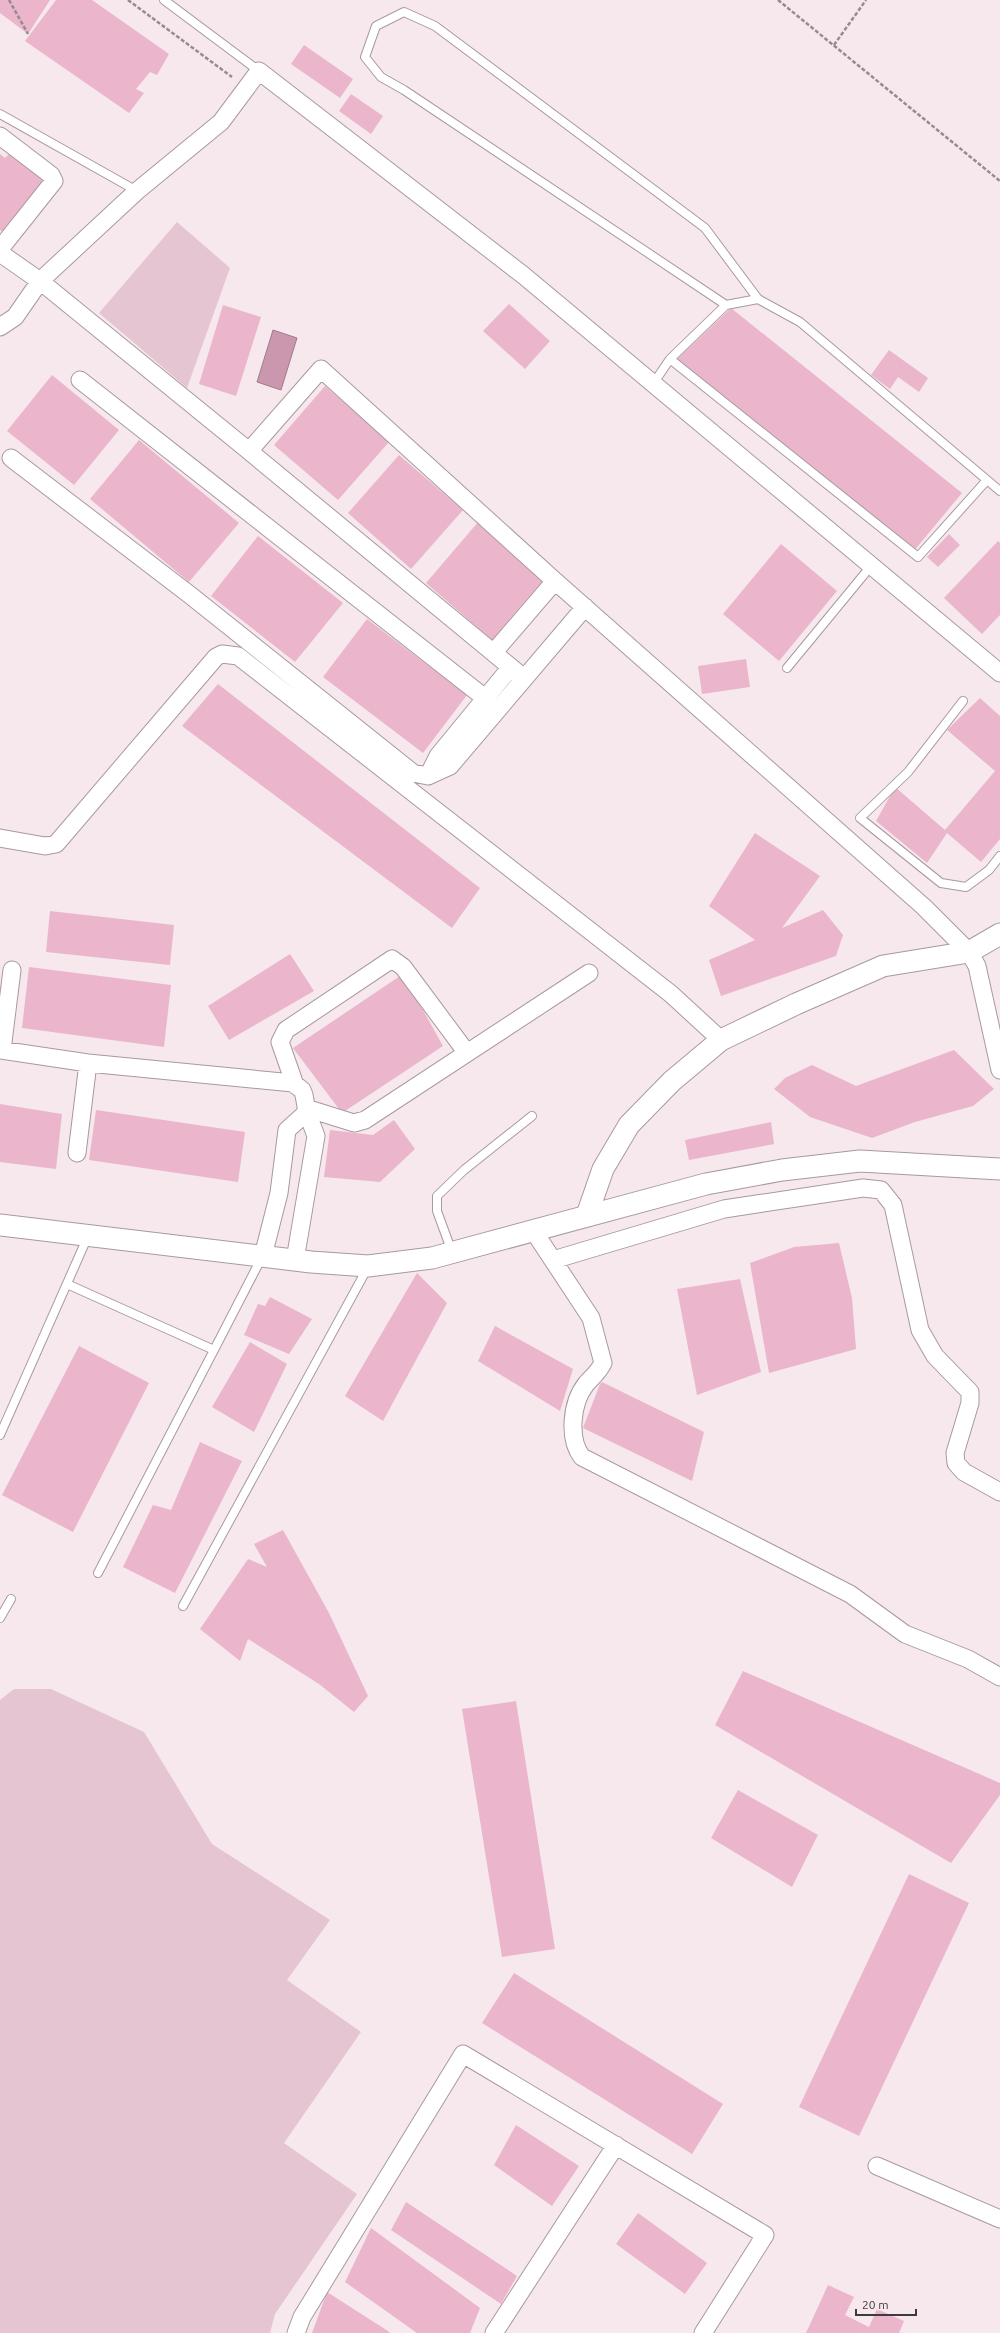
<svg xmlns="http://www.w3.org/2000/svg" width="1000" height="2333" font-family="Ubuntu,sans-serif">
<rect width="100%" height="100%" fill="#f6e8ed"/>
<path fill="#e6c5d3" d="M 177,222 L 230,268 L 187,388 L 99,313 Z
M 14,1689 L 51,1689 L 144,1732 L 212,1844 L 330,1920 L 287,1980 L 361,2032 L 284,2143 L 357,2194 L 275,2314 L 270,2333 L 0,2333 L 0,1700 Z"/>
<path fill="#cb97ae" stroke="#a17b8c" d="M 273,330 L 297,338 L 281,390 L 257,382 Z"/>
<path fill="#ebb6cc" d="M 0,0 L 50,0 L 28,34 L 0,13 Z
M 56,0 L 92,0 L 169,54 L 157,75 L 150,72 L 136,89 L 144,93 L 129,113 L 25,41 Z
M 304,45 L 353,79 L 340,98 L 291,64 Z
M 351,94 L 383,116 L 371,134 L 339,111 Z
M 13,150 L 45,178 L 40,184 L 45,189 L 5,234 L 0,230 L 0,154 L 5,158 Z
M 509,304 L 550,341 L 525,369 L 483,331 Z
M 223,305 L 261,317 L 236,396 L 199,384 Z
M 731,308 L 962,493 L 913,552 L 676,360 Z
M 889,350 L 928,378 L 919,392 L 898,377 L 890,389 L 871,375 Z
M 52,375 L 119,430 L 74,485 L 7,431 Z
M 325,386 L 389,442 L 338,500 L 274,445 Z
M 139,440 L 239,523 L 189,582 L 90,499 Z
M 399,455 L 463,510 L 411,569 L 348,513 Z
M 479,521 L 545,578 L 492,640 L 426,583 Z
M 949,534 L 960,545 L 938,567 L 927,557 Z
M 258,536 L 343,603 L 295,662 L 211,596 Z
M 998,541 L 1000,543 L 1000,615 L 982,634 L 944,598 Z
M 781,544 L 837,591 L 779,661 L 723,614 Z
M 367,619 L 467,695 L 423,753 L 323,677 Z
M 746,659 L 750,687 L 702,694 L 698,666 Z
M 218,684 L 480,888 L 452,928 L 182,726 Z
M 980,698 L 1000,716 L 1000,839 L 981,862 L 947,833 L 927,863 L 876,821 L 895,787 L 945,830 L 995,771 L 947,730 Z
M 755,833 L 820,876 L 782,928 L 823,910 L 843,935 L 836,956 L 721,996 L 709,960 L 755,940 L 709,906 Z
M 50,911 L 174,925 L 170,965 L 46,952 Z
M 290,954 L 314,991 L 229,1040 L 208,1006 Z
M 29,967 L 171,985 L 164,1047 L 22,1028 Z
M 403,974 L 443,1046 L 342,1113 L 293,1048 Z
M 954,1050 L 994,1089 L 973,1106 L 915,1122 L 872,1138 L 810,1117 L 774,1089 L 785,1078 L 812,1065 L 856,1086 Z
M 0,1104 L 62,1114 L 56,1169 L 0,1162 Z
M 96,1110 L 245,1132 L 238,1182 L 89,1160 Z
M 394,1120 L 415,1149 L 380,1182 L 324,1177 L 330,1130 L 373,1135 Z
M 771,1122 L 774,1144 L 689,1160 L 685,1140 Z
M 839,1243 L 852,1298 L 856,1349 L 769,1373 L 750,1263 L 794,1247 Z
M 417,1273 L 447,1303 L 383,1421 L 345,1396 Z
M 740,1279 L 761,1372 L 697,1395 L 677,1289 Z
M 270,1297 L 312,1319 L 289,1354 L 244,1335 L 258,1304 L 265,1306 Z
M 495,1326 L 573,1369 L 560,1411 L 478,1361 Z
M 250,1342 L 287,1364 L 254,1432 L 212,1407 Z
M 79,1346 L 149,1383 L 73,1532 L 2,1495 Z
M 602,1382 L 704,1432 L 692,1481 L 583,1428 L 600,1384 Z
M 200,1442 L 242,1461 L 175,1593 L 123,1567 L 153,1505 L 171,1510 Z
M 283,1530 L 329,1613 L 368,1696 L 354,1712 L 319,1684 L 248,1639 L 240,1661 L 200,1629 L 248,1559 L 267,1567 L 254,1544 Z
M 743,1671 L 1000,1783 L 1000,1795 L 951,1863 L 715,1725 Z
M 516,1701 L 555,1949 L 502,1957 L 462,1709 Z
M 738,1790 L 818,1835 L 792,1887 L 711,1838 Z
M 909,1874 L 969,1903 L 859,2136 L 799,2107 Z
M 514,1973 L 723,2104 L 692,2154 L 482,2023 Z
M 516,2125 L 579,2166 L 552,2206 L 494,2165 Z
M 406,2202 L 517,2276 L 501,2304 L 391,2230 Z
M 638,2213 L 707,2263 L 685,2294 L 616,2244 Z
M 371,2228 L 480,2308 L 470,2333 L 417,2333 L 345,2282 Z
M 828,2285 L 854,2297 L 845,2315 L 869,2327 L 877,2309 L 904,2321 L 899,2333 L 806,2333 Z
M 327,2292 L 388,2331 L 390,2333 L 312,2333 Z"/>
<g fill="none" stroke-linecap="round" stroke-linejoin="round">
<defs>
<path id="service" d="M 164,0 L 259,71
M 0,114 L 137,191
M 726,305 L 404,90 L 381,77 L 365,57 L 376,26 L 404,12 L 435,26 L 705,228 L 758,299
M 670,359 L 918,557 L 987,480
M 653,384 L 670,359 L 726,305 L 758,299 L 800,322 L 1000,491
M 787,668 L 871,566
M 963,701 L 908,772 L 860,818 L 941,883 L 966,887 L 989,870 L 1000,856
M 452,1252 L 437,1211 L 437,1196 L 464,1170 L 532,1116
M 67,1284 L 214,1350 L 98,1573
M 214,1350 L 262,1257
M 0,1435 L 88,1236
M 183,1606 L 368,1267
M 0,1618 L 11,1599"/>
<path id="minor" d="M 0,136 L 51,175 L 54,181 L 0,249
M 0,253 L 40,281 L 249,451
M 0,327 L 15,317 L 40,281 L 137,191 L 221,122 L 259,71 L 523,275 L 1000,673
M 80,380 L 485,698
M 11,458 L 190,595 L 413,773 L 428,776 L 450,766 L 585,607
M 494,652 L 555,581
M 524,678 L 249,451 L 321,369 L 555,581 L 924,907 L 969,952 L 977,966 L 1000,1070
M 428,776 L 438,756 L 511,667
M 0,838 L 45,846 L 56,844 L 216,657 L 222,654 L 238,656 L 671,994 L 721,1040
M 0,1050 L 88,1063 L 293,1083 L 302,1090 L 304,1095 L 307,1112 L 316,1136 L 295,1260
M 2,1050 L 12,970
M 295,1085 L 280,1042 L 286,1030 L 392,959 L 403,967 L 467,1053
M 306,1108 L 354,1123 L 365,1120 L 589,973
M 77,1153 L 88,1063
M 533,1230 L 591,1318 L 603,1363 C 598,1373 592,1377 586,1384 C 571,1403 568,1439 582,1457 L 850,1594 L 905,1634 L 968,1659 L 1000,1677
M 263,1256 L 279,1193 L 287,1130 L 307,1112
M 553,1260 L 724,1209 L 863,1188 L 881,1190 L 893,1205 L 920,1330 L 935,1356 L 970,1392 L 970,1403 L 955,1453 L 956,1463 L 964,1472 L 1000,1492
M 877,2166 L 1000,2219
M 296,2333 L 302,2317 L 463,2054 L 765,2235 L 703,2333
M 494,2333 L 616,2145"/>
<path id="tertiary" d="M 587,1215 L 603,1169 L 629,1125 L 672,1081 L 721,1040 L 796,1004 L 883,966 L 969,952 L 1000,934
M 0,1225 L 311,1262 L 368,1266 L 432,1258 L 706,1184 L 782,1170 L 860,1161 L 1000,1169"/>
</defs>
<use href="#service" stroke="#a79a9f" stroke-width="10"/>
<use href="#minor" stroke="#a79a9f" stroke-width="19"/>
<use href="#tertiary" stroke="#a79a9f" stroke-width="23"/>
<path stroke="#958c8f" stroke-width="2.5" stroke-dasharray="4 2" stroke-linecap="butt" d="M 9,0 L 28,34
M 128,0 L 232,77
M 778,0 L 1000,181
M 834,45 L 866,0"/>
<use href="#service" stroke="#fff" stroke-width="8"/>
<use href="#minor" stroke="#fff" stroke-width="17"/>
<use href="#tertiary" stroke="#fff" stroke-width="21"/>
</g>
<path d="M856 2309v6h60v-6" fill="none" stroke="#3f3a3c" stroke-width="2"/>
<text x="862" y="2309" font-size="12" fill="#3f3a3c" stroke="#f6e8ed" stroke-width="3" paint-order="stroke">20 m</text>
</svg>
